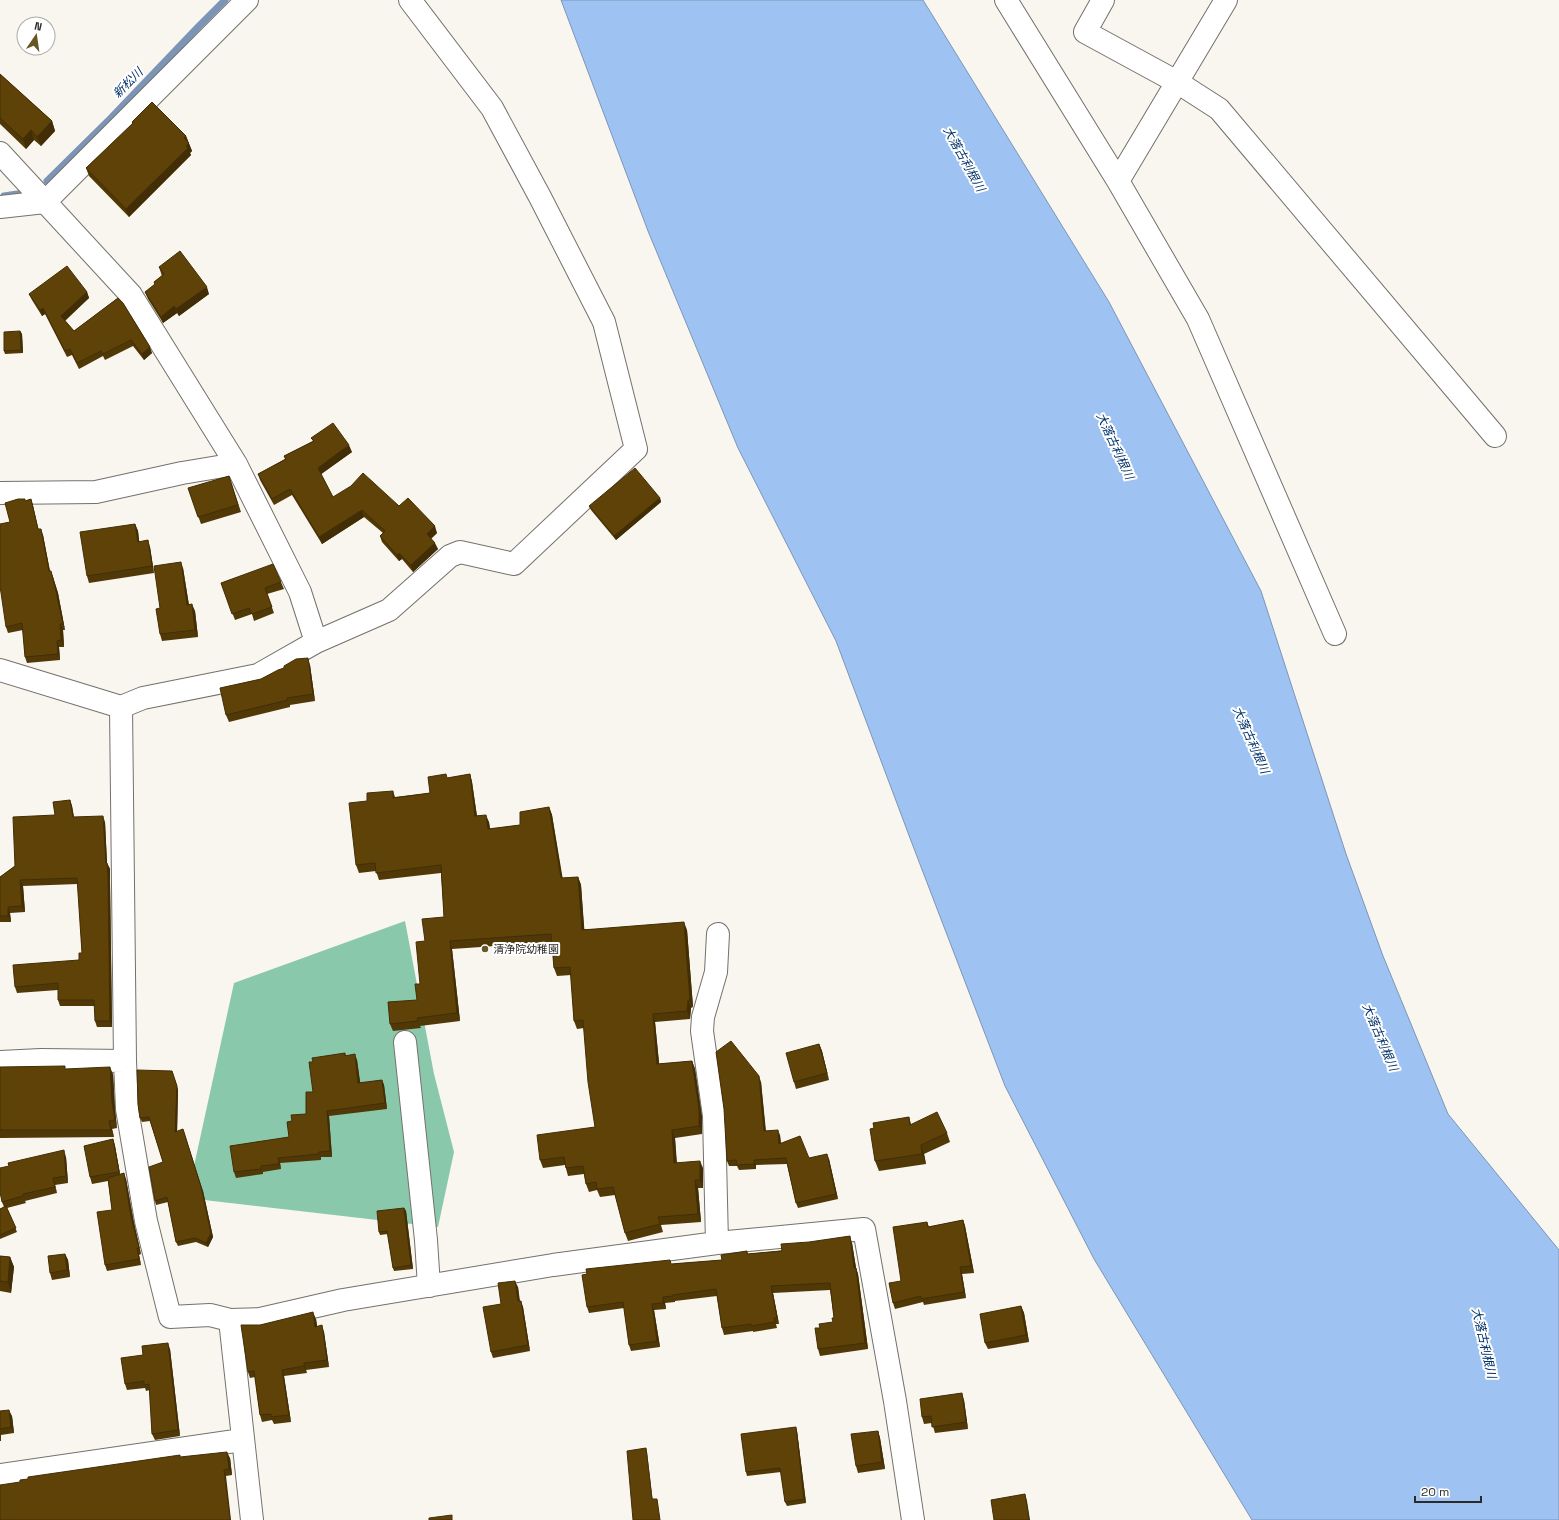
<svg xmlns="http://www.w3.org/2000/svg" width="1559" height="1520" font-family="'Space Grotesk','Noto Sans JP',sans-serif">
<rect width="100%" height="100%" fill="#f9f5ef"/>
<path fill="#89c8aa" d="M 405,921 L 434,1074 L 454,1152 L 438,1227 L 187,1198 L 234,983 Z"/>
<path fill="#9ec3f3" stroke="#7c95b6" d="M 561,0 L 923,0 L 1109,302 L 1261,591 L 1346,854 L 1383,956 L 1448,1114 L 1559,1250 L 1559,1520 L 1252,1520 L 1094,1259 L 1005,1086 L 913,846 L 836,641 L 738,448 L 648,231 Z"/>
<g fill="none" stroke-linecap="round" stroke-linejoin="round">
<path stroke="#7c95b6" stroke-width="7" d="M 47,181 L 111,118 L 199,26 L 225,0
M 4,196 L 24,193"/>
<defs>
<path id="minor" d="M 1006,0 L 1118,181 L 1198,319 L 1335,634
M 1103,0 L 1085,32 L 1177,82 L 1219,109 L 1495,436
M 0,153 L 131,295 L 236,464 L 300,592 L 316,642
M 1118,181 L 1226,0
M 0,207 L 45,202 L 247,0
M 0,493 L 96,492 L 182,473 L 236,464
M 0,670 L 121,707 L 143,698 L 258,675 L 316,642 L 389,610 L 450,556 L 460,552 L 514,564 L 636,449 L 604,322 L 540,197 L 492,108 L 410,0
M 121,707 L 125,1061 L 127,1109 L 146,1221 L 170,1317 L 210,1315 L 230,1320 L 260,1319 L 343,1300 L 553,1265 L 717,1243 L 864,1229 L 895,1401 L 913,1520
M 405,1042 L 426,1240 L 429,1286
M 0,1062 L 41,1060 L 125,1061
M 717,1243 L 714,1116 L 702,1031 L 703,1017 L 716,972 L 718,934
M 230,1320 L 252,1520
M 0,1475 L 242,1440"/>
</defs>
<use href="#minor" stroke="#74716c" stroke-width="24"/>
<use href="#minor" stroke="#fff" stroke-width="22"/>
</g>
<path fill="#513907" d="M 0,74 L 52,121 L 55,131 L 41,146 L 34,140 L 26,149 L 0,124 Z
M 132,122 L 186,136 L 192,151 L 190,153 L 191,155 L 129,217 L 89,176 L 86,168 L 133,124 Z
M 159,267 L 209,294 L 179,316 L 177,313 L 163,323 L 148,299 L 145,292 L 155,285 L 154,282 L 162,276 Z
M 87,292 L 89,298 L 65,321 L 74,331 L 118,298 L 152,353 L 144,360 L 133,346 L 105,360 L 103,356 L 79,369 L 72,355 L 67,357 L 45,314 L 42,316 L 32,300 L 29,294 Z
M 20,331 L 22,334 L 23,353 L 5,354 L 4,351 Z
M 311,438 L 352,452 L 321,474 L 333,497 L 399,506 L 437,533 L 431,539 L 438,549 L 413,572 L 402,559 L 399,561 L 382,542 L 380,536 L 383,533 L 364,517 L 322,544 L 292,495 L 274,505 L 260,480 L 258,474 L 285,459 L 284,456 L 313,441 Z
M 231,482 L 241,512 L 201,524 L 188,488 Z
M 660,498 L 661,502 L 616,540 L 591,510 L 589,506 Z
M 31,499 L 33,506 L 38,529 L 43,535 L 50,571 L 53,577 L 58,593 L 65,630 L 63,630 L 64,647 L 59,647 L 60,660 L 27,663 L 25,657 L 23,630 L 8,633 L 6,627 L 10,522 L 26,501 Z
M 135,524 L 138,531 L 139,541 L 150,547 L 154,573 L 89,583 L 87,576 Z
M 183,568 L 189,605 L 195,611 L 198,637 L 162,641 L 160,634 L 160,608 Z
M 281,582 L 284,589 L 267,594 L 274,613 L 254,621 L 252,614 L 235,620 L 221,583 Z
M 310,665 L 315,701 L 290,705 L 290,707 L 229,722 L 226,715 L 261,679 L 284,668 Z
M 470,774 L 472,782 L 477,816 L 489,822 L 490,829 L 520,825 L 549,807 L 552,815 L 562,878 L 578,877 L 581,885 L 584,929 L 687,930 L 693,1007 L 691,1008 L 690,1019 L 655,1022 L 659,1064 L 692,1061 L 695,1069 L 702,1117 L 702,1134 L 675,1138 L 677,1163 L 703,1168 L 703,1188 L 698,1188 L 701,1222 L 661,1225 L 663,1232 L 628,1241 L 625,1233 L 615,1195 L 600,1197 L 597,1190 L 589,1192 L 586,1184 L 584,1174 L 568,1176 L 565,1165 L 543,1168 L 540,1160 L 595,1127 L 584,1028 L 577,1029 L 574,1021 L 571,975 L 557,976 L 554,968 L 552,942 L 452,949 L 460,1021 L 420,1026 L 421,1028 L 393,1031 L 390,1024 L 417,1000 L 420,984 L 425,941 L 444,917 L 441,873 L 379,880 L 376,871 L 359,873 L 356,865 L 367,801 L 393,791 L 395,797 L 430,793 L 448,778 Z
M 70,800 L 72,806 L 74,817 L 105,822 L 107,863 L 110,869 L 110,882 L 112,1027 L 97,1027 L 95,1021 L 95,1006 L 60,1006 L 58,1000 L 58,990 L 17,993 L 15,987 L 79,960 L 82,953 L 78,884 L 23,886 L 25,912 L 10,913 L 11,922 L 0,922 L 0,877 L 15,866 L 55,815 Z
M 819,1044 L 822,1051 L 829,1080 L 796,1089 L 794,1082 Z
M 345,1053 L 346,1056 L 357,1060 L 360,1083 L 382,1080 L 384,1085 L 387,1109 L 329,1116 L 332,1157 L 321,1157 L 321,1160 L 280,1163 L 281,1169 L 263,1172 L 263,1174 L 236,1178 L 234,1172 L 289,1137 L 292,1121 L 306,1114 L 313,1092 Z
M 0,1067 L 66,1069 L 113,1074 L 115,1110 L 117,1128 L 112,1129 L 114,1137 L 0,1138 Z
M 172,1071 L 178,1090 L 177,1131 L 203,1191 L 213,1237 L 208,1247 L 196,1242 L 178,1246 L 176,1242 L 168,1202 L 156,1205 L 155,1201 L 163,1162 L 150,1121 L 142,1122 L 140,1118 Z
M 761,1082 L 766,1131 L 780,1135 L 781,1143 L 809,1158 L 829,1159 L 838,1199 L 798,1208 L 796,1203 L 787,1164 L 756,1165 L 756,1169 L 739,1170 L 737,1166 L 729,1166 L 727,1161 Z
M 909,1117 L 911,1124 L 947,1133 L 950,1142 L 924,1154 L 926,1164 L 879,1171 L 875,1161 L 874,1128 Z
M 113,1139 L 115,1146 L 120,1174 L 126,1179 L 134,1223 L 141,1254 L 139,1255 L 141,1265 L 107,1271 L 105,1265 L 112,1210 L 108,1181 L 92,1184 L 90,1177 Z
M 66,1157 L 68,1183 L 55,1185 L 57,1193 L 25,1201 L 26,1203 L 7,1208 L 17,1232 L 0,1239 L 0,1209 L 4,1207 L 2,1202 Z
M 404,1208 L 406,1211 L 413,1269 L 394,1271 L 393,1268 L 388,1234 L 380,1235 L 379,1232 Z
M 963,1220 L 965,1226 L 974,1273 L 962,1274 L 966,1298 L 924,1305 L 923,1302 L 895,1309 L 893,1303 L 901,1281 L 927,1222 L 929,1227 Z
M 852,1243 L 856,1268 L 858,1274 L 868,1349 L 820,1356 L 818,1349 L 820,1328 L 833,1322 L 834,1318 L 830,1290 L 773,1293 L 779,1324 L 776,1324 L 777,1328 L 753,1332 L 753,1331 L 724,1335 L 722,1328 L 717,1296 L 675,1301 L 675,1302 L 665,1303 L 666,1309 L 654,1310 L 660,1347 L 631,1351 L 629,1345 L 624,1308 L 589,1313 L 587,1307 L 672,1264 L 722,1260 L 747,1251 L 748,1254 Z
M 65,1254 L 68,1260 L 70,1277 L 52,1280 L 50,1273 Z
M 0,1256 L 10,1257 L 14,1267 L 11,1293 L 0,1291 Z
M 518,1287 L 520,1301 L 523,1307 L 530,1351 L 493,1358 L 491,1352 L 501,1304 Z
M 1021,1306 L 1024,1313 L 1029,1342 L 988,1349 L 985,1343 Z
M 316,1319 L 317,1326 L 324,1332 L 329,1367 L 306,1370 L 307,1373 L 284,1376 L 291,1422 L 274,1424 L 272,1420 L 262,1422 L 260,1415 L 255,1377 L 250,1378 L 248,1372 L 260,1325 Z
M 170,1349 L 180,1436 L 155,1440 L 152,1434 L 150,1390 L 146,1391 L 145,1388 L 127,1390 L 125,1384 L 143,1355 Z
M 964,1400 L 968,1429 L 935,1433 L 932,1423 L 924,1424 L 922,1417 Z
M 0,1411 L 12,1416 L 14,1433 L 1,1435 L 1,1441 L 0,1441 Z
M 797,1431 L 806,1503 L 787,1506 L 785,1502 L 781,1472 L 747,1476 L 746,1472 Z
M 878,1431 L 880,1438 L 885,1469 L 858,1473 L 856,1466 Z
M 180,1457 L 230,1458 L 232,1475 L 226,1476 Z"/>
<path fill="#422e06" d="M 52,121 L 55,131 L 41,146 L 37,137 Z
M 31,130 L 34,140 L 26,149 L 23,139 Z
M 186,136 L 192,151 L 190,153 L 191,155 L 129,217 L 126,209 Z
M 207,287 L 209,294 L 179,316 L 176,309 Z
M 87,292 L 89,298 L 63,322 L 61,316 Z
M 174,306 L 177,313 L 163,323 L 161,317 Z
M 43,308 L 45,314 L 42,316 L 40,310 Z
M 20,331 L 22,334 L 23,353 L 21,350 Z
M 150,347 L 152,353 L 144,360 L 142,354 Z
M 349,445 L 352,452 L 320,475 L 318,468 Z
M 660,498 L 661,502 L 616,540 L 614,536 Z
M 31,499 L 33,506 L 40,536 L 38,529 Z
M 362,510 L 364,517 L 322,544 L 319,537 Z
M 135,524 L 138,531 L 140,548 L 138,542 Z
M 435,526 L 437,533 L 429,540 L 427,534 Z
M 41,529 L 43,535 L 51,577 L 49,571 Z
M 148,540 L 150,547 L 154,573 L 152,566 Z
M 435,543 L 438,549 L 413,572 L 411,565 Z
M 399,553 L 402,559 L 399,561 L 397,555 Z
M 181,562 L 183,568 L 190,612 L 187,605 Z
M 51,571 L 58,593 L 65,630 L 63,624 Z
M 192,604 L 195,611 L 198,637 L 195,630 Z
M 60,624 L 63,630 L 64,647 L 61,640 Z
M 57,641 L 59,647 L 60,660 L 58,654 Z
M 308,658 L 310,665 L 315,701 L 313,694 Z
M 470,774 L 472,782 L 478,824 L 475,816 Z
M 70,800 L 72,806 L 75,824 L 73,817 Z
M 549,807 L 552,815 L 564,886 L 561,878 Z
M 486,815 L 489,822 L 491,837 L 488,829 Z
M 103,816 L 105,822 L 107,863 L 110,869 L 110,882 L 112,1027 L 110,1021 L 106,863 Z
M 578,877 L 581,885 L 585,938 L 582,930 Z
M 20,880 L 23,886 L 25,912 L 22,906 Z
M 8,907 L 10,913 L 11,922 L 8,916 Z
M 684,922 L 687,930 L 693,1007 L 690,1000 Z
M 450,941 L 452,949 L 460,1021 L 457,1013 Z
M 688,1000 L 691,1008 L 690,1019 L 687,1011 Z
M 653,1014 L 655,1022 L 660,1072 L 657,1064 Z
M 819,1044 L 822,1051 L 829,1080 L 827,1073 Z
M 355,1054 L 357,1060 L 361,1088 L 358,1083 Z
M 692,1061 L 695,1069 L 702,1117 L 702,1134 L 699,1126 Z
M 110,1067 L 113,1074 L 115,1110 L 117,1128 L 115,1120 L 112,1102 Z
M 172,1071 L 178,1090 L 177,1136 L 175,1132 Z
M 759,1076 L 761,1082 L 766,1136 L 764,1131 Z
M 382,1080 L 384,1085 L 387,1109 L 385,1103 Z
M 327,1111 L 329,1116 L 332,1157 L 330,1151 Z
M 109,1121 L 112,1129 L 114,1137 L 111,1130 Z
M 183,1129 L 203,1191 L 213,1237 L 208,1247 L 206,1243 Z
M 672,1130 L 675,1138 L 677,1171 L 674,1163 Z
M 778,1130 L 780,1135 L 781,1149 L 779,1144 Z
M 113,1139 L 115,1146 L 121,1179 L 119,1172 Z
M 921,1145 L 924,1154 L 926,1164 L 922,1154 Z
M 64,1150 L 66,1157 L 68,1183 L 66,1176 Z
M 827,1154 L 829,1159 L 838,1199 L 836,1194 Z
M 278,1158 L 280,1163 L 281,1169 L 279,1164 Z
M 754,1160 L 756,1165 L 756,1169 L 754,1164 Z
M 700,1161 L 703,1168 L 703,1188 L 700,1180 Z
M 124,1173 L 126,1179 L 134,1223 L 141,1254 L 139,1248 L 131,1217 Z
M 53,1178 L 55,1185 L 57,1193 L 55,1187 Z
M 695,1180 L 698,1188 L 701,1222 L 698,1214 Z
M 404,1208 L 406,1211 L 413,1269 L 411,1265 Z
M 963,1220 L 965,1226 L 974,1273 L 971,1266 Z
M 850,1236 L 852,1243 L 857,1274 L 854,1268 Z
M 137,1248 L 139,1255 L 141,1265 L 139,1259 Z
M 65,1254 L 68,1260 L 70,1277 L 67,1270 Z
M 10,1257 L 14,1267 L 11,1293 L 8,1282 Z
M 960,1267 L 962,1274 L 966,1298 L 964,1292 Z
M 856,1268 L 858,1274 L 868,1349 L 865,1343 Z
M 515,1281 L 518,1287 L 520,1308 L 518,1301 Z
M 771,1286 L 773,1293 L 779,1324 L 777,1318 Z
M 663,1297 L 665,1303 L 666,1309 L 663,1303 Z
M 521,1301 L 523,1307 L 530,1351 L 528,1345 Z
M 652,1304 L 654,1310 L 660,1347 L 657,1341 Z
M 1021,1306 L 1024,1313 L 1029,1342 L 1026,1335 Z
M 313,1312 L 316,1319 L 318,1333 L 315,1327 Z
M 322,1325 L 324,1332 L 329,1367 L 327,1360 Z
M 168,1343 L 170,1349 L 180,1436 L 178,1430 Z
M 304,1363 L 306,1370 L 307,1373 L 304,1366 Z
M 282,1370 L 284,1376 L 291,1422 L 289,1415 Z
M 962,1393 L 964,1400 L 968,1429 L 966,1422 Z
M 9,1410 L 12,1416 L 14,1433 L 11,1427 Z
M 796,1427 L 797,1431 L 806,1503 L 804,1499 Z
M 878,1431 L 880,1438 L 885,1469 L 882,1462 Z
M 646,1448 L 647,1452 L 653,1503 L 652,1499 Z
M 227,1452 L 230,1458 L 232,1475 L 229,1469 Z
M 224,1470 L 226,1476 L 231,1520 L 230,1520 Z
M 1025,1494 L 1027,1501 L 1030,1520 L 1029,1520 Z"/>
<path fill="#5e4208" stroke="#422e06" d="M 0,74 L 52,121 L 37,137 L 31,130 L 23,139 L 0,118 Z
M 152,102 L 186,136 L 184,138 L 189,143 L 186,146 L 188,148 L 126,209 L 86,168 L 133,123 L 132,122 Z
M 180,251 L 207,287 L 176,309 L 174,306 L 161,317 L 145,292 L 155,284 L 154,282 L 164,274 L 159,267 Z
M 67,266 L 87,292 L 61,316 L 74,331 L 118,298 L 123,303 L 150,347 L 142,354 L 131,340 L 103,354 L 101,351 L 77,363 L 70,349 L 65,351 L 43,308 L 40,310 L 29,294 Z
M 20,331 L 21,350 L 4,351 L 4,332 Z
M 333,423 L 349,445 L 318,468 L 333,497 L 351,486 L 363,473 L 399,506 L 408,498 L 435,526 L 427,534 L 435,543 L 411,565 L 399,553 L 397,555 L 380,536 L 385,531 L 362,510 L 319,537 L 290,489 L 272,499 L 258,474 L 286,459 L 284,456 L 314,441 L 311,438 Z
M 635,468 L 660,498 L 614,536 L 589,506 Z
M 229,476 L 238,505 L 198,517 L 188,488 Z
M 18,499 L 25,499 L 25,501 L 31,499 L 38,529 L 41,529 L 49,571 L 51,571 L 55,587 L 63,624 L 60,624 L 61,640 L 57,641 L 58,654 L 25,657 L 22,623 L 6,627 L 0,586 L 0,524 L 10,522 L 5,503 Z
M 135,524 L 138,542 L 148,540 L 152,566 L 87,576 L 80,532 Z
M 181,562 L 187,605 L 192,604 L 195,630 L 160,634 L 156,609 L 160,608 L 154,566 Z
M 273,564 L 281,582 L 265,588 L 272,607 L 252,614 L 249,608 L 232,614 L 221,583 Z
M 308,658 L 313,694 L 287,698 L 288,700 L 226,715 L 220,688 L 261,679 L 278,670 L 284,668 L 284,666 L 296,659 Z
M 446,774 L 447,778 L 470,774 L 475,816 L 486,815 L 488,829 L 520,825 L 520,812 L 549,807 L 561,878 L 578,877 L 582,930 L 684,922 L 690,1000 L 688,1000 L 687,1011 L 653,1014 L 657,1064 L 692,1061 L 699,1109 L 699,1126 L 672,1130 L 674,1163 L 700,1161 L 700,1180 L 695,1180 L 698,1214 L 658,1217 L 660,1224 L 625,1233 L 613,1187 L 597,1189 L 596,1182 L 586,1184 L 583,1166 L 566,1168 L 564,1157 L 540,1160 L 537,1135 L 595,1127 L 588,1082 L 583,1020 L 574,1021 L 570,967 L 554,968 L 551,934 L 450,941 L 457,1013 L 417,1018 L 418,1021 L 390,1024 L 388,1002 L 417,1000 L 415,984 L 420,984 L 416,942 L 425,941 L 422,919 L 444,917 L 441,865 L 376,873 L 375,863 L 356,865 L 349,803 L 367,801 L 367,793 L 393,791 L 393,798 L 430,793 L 428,777 Z
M 70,800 L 73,817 L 103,816 L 106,863 L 107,863 L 108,876 L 110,1021 L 95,1021 L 94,1000 L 58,1000 L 58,983 L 15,987 L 13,965 L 79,960 L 79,953 L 82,953 L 77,878 L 20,880 L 22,906 L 8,907 L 8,916 L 0,916 L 0,877 L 15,866 L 13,817 L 55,815 L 53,802 Z
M 731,1041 L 759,1076 L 764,1131 L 778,1130 L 779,1144 L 800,1136 L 809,1158 L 827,1154 L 836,1194 L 796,1203 L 786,1158 L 754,1160 L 754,1164 L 737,1165 L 736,1160 L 727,1161 L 724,1109 L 716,1052 Z
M 819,1044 L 827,1073 L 794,1082 L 786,1053 Z
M 345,1053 L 345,1056 L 355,1054 L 358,1083 L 382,1080 L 385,1103 L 327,1111 L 330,1151 L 319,1152 L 319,1154 L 278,1158 L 279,1164 L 261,1166 L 261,1169 L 234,1172 L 230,1146 L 289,1137 L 287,1122 L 292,1121 L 291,1115 L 306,1114 L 306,1092 L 313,1092 L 309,1062 L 313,1062 L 312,1058 Z
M 65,1066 L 65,1069 L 110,1067 L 112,1102 L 115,1120 L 109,1121 L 111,1130 L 0,1130 L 0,1067 Z
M 137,1070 L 172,1071 L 177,1086 L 175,1132 L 183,1129 L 201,1187 L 211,1233 L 206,1243 L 195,1238 L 176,1242 L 167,1197 L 155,1201 L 149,1167 L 163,1162 L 149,1117 L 140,1118 L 138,1104 Z
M 937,1112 L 947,1133 L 921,1145 L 922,1154 L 875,1161 L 870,1129 L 874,1128 L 873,1123 L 909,1117 L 910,1125 Z
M 113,1139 L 119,1172 L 90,1177 L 84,1146 Z
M 64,1150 L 66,1176 L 53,1178 L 55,1187 L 23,1194 L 23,1196 L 2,1202 L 0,1192 L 0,1168 L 9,1166 L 8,1163 Z
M 124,1173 L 131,1217 L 139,1248 L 137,1248 L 139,1259 L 105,1265 L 97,1212 L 112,1210 L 108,1178 Z
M 6,1206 L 16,1228 L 0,1235 L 0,1209 Z
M 404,1208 L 411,1265 L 393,1268 L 387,1231 L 379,1232 L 377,1211 Z
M 963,1220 L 971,1266 L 960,1267 L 964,1292 L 921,1299 L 921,1296 L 893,1303 L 889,1283 L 901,1281 L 893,1227 L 927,1222 L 928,1227 Z
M 850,1236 L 854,1268 L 856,1268 L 865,1343 L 818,1349 L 815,1328 L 820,1328 L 819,1324 L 833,1322 L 832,1318 L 834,1318 L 830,1283 L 771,1286 L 777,1318 L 774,1318 L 775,1322 L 751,1326 L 751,1324 L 722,1328 L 716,1289 L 673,1295 L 673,1296 L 663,1297 L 663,1303 L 652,1304 L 657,1341 L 629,1345 L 623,1302 L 587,1307 L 582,1275 L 587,1274 L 586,1269 L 670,1260 L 671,1264 L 722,1260 L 721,1255 L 747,1251 L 747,1254 L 782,1251 L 781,1244 L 809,1242 Z
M 65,1254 L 67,1270 L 50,1273 L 48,1256 Z
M 0,1256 L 10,1257 L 8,1282 L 0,1281 Z
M 515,1281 L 518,1301 L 521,1301 L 528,1345 L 491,1352 L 483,1307 L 501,1304 L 498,1283 Z
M 1021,1306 L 1026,1335 L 985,1343 L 980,1314 Z
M 313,1312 L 315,1327 L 322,1325 L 327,1360 L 304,1363 L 304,1366 L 282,1370 L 289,1415 L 271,1417 L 271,1414 L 260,1415 L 254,1371 L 248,1372 L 241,1325 L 260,1325 Z
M 168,1343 L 178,1430 L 152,1434 L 149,1384 L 144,1385 L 144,1381 L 125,1384 L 121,1358 L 143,1355 L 142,1346 Z
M 962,1393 L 966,1422 L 932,1427 L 931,1416 L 922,1417 L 920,1399 Z
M 9,1410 L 11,1427 L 0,1429 L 0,1411 Z
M 796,1427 L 804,1499 L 785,1502 L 780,1468 L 746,1472 L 741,1434 Z
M 878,1431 L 882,1462 L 856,1466 L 851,1434 Z
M 646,1448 L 652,1499 L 657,1499 L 660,1520 L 633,1520 L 627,1451 Z
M 227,1452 L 229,1469 L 224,1470 L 230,1520 L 0,1520 L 0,1485 L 20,1482 L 20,1480 L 28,1479 L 28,1477 L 180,1455 L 180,1457 Z
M 1025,1494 L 1029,1520 L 994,1520 L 991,1500 Z
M 452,1515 L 452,1520 L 429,1520 L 429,1518 Z"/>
<circle fill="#675725" stroke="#fff" stroke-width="1.5" cx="485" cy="949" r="4"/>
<g text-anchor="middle" stroke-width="4" stroke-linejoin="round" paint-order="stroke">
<g font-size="11" fill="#2b2a28" stroke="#fff" text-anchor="start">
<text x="493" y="953">清浄院幼稚園</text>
</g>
<g font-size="12" font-style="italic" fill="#003169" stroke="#fff">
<text transform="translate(128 83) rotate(-45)" y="4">新松川</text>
<text transform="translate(964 159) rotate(61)" y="4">大落古利根川</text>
<text transform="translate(1115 446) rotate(65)" y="4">大落古利根川</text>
<text transform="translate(1251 740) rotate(66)" y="4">大落古利根川</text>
<text transform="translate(1380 1037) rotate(67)" y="4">大落古利根川</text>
<text transform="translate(1484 1343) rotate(77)" y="4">大落古利根川</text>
</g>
</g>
<g transform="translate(36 36) rotate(13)"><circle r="19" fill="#ffffff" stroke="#aaaaa9"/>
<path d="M0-3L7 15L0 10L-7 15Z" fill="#675725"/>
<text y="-6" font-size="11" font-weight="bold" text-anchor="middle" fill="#2b2a28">N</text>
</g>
<path d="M1415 1496v6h66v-6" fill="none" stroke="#2b2a28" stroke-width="2"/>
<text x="1421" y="1496" font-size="12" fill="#2b2a28" stroke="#ffffff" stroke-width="3" paint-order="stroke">20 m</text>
</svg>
